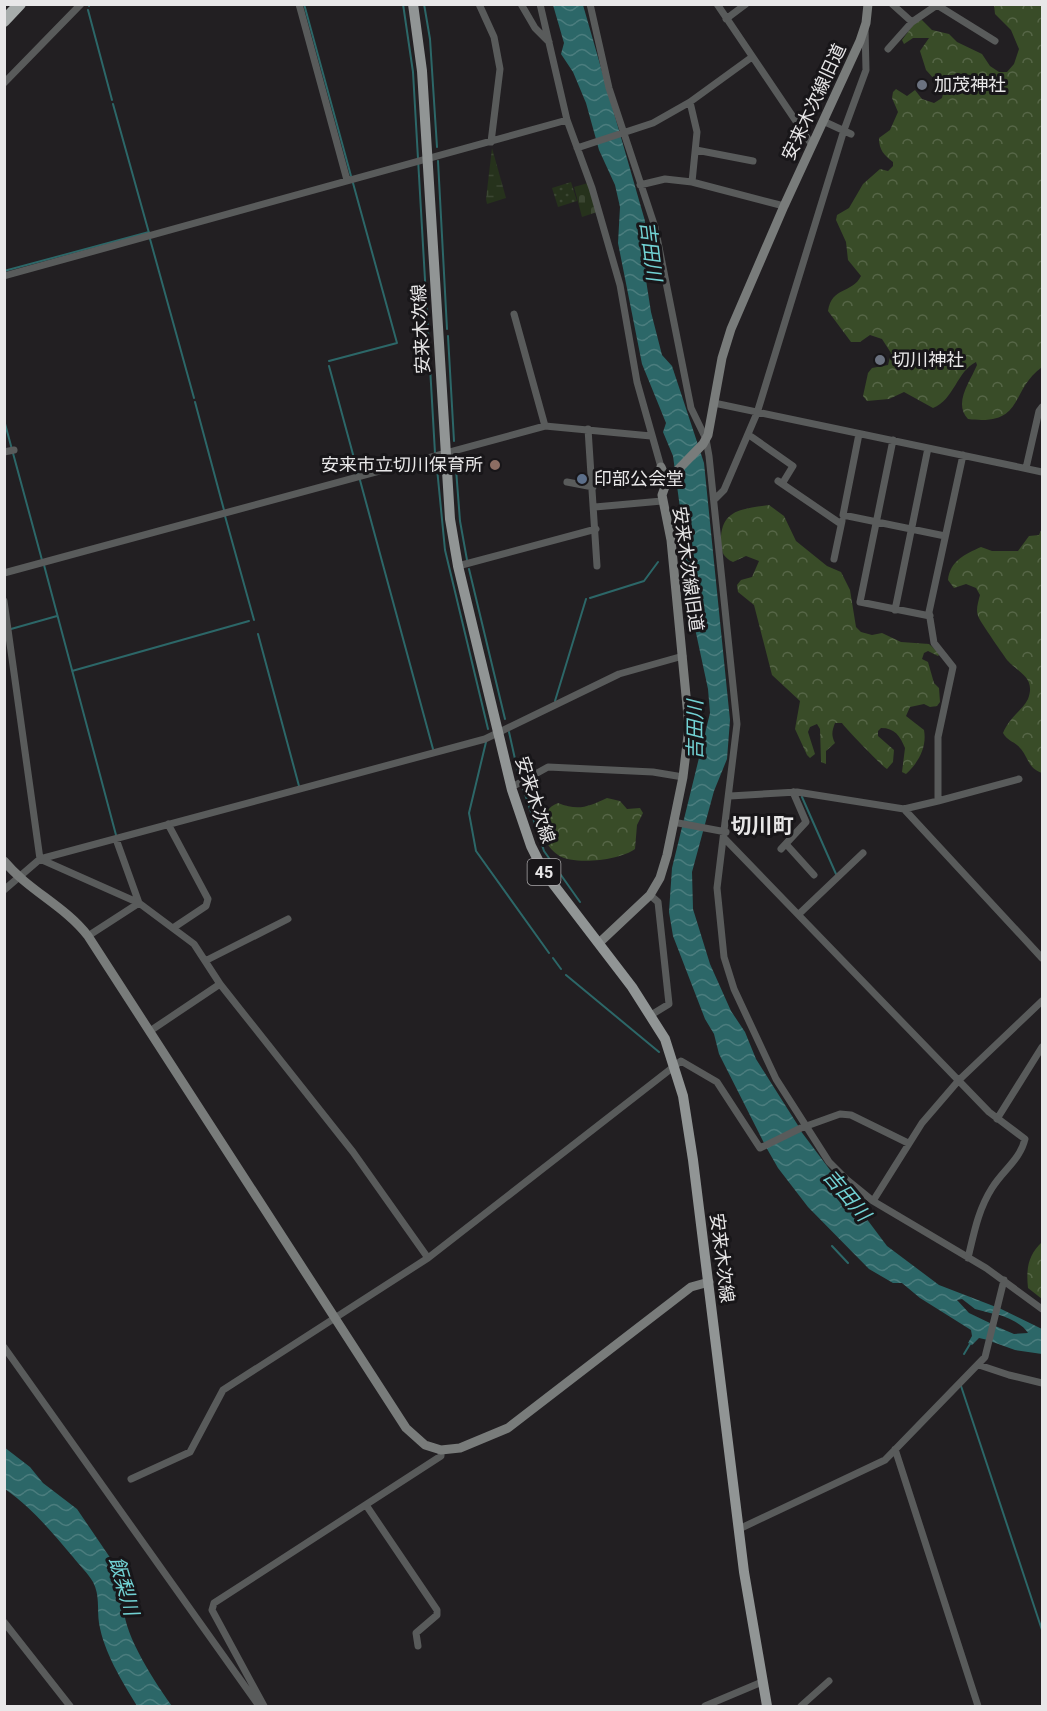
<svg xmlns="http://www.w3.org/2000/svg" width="1047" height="1711" font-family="Roboto,'Noto Sans JP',sans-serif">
<defs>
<pattern id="grass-dots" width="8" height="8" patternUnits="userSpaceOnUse" patternTransform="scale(1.5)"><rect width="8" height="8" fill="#26321c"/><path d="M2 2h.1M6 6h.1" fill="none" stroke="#3b4632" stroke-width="1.8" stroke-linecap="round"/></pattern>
<pattern id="forest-crowns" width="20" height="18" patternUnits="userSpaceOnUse" patternTransform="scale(1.5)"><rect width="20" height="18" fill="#394c28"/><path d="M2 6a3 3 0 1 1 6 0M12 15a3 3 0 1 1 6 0" fill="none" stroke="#566647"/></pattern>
<pattern id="wetland-marsh" width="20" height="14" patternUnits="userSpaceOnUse" patternTransform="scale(1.5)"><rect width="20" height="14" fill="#26321c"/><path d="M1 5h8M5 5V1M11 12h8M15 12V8" fill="none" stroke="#3b4632"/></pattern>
<pattern id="cemetery-stones" width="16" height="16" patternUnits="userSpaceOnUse" patternTransform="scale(1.5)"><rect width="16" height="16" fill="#26321c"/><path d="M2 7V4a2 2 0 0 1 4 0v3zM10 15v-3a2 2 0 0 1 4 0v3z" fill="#3b4632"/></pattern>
<pattern id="water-waves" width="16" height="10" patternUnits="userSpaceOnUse" patternTransform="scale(1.5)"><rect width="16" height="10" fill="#2c6768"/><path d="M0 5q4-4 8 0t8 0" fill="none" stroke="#4b7d7e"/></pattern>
</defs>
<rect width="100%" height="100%" fill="#221f22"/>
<path fill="url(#grass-dots)" d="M 571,182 L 577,201 L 558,207 L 552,188 Z"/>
<path fill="url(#forest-crowns)" d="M 994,5 L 1042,5 L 1042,367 C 1009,391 1025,426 968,419 C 953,403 970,382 977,365 L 976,362 C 957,371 954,400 933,408 L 904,392 L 889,399 L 867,401 L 863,396 L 868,373 L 872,368 L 888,365 L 891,353 L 882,339 L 870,335 L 860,342 L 851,342 L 828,311 C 832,286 852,294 861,276 L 848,260 L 846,242 L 836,220 L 837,215 L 849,208 L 863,184 L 880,169 L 888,171 L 893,166 L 893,162 C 884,155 879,150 879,138 L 890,130 L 898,112 L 892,98 L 893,92 L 896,89 L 907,96 L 915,90 L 922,99 L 934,103 L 942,98 L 944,90 L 926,70 L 920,51 L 929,38 L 913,38 L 904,44 L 902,40 L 916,21 L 922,20 L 932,30 L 949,34 L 957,42 L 982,54 L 990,66 L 999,72 L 1007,72 L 1014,64 L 1019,49 L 1011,30 L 995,14 Z
M 769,505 L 784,516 L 796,541 L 827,566 L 841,572 L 850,590 L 856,627 L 861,632 L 872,635 L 882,633 L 901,642 L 929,644 L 940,654 L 938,656 L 928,651 L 924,653 L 922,659 L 928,662 L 934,683 L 939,688 L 940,702 L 937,706 L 930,707 L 924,704 L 910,707 L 906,716 L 924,730 C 927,747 919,762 906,774 L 902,772 L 905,748 C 900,736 895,728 881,728 L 878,731 L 878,736 L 894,750 L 893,762 L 887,769 C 884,768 845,728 842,723 L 835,723 C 832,731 831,735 835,743 L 826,751 L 826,764 L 821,762 L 820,729 L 817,724 L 810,727 L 808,732 L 815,754 L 810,758 L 807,755 L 795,729 L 800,701 L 772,675 L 754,605 L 738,592 L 737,585 L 741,580 L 752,577 L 759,561 L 746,556 L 733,562 C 724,558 721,552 721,543 C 720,509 742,509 769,505 Z
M 1042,528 L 1042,773 C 1028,768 1029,759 1021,749 C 1015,741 1008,742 1003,733 C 1010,716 1022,711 1028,699 C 1036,678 1019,673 1008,661 C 1006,659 980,621 979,618 C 975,611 978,603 980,595 L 976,588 L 966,584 L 954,588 L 948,580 C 950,561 965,554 981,547 L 992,551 L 1018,551 L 1029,536 L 1039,535 Z
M 607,798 L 620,801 L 627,809 L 640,808 L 643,813 L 637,825 L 635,849 C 620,860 575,866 558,855 C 539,843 536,811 558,803 C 578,811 588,807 607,798 Z
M 1042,1242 L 1042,1299 L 1028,1288 C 1026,1269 1028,1255 1042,1242 Z"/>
<path fill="url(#wetland-marsh)" d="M 492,148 L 506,198 L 487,204 L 486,199 Z"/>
<path fill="url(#cemetery-stones)" d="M 588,183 L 597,212 L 582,217 L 574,187 Z"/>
<path fill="url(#water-waves)" d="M 553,5 L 583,5 L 645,221 L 646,280 L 651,312 L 662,355 L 672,366 L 704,463 L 730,720 L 727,759 L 714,791 L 692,872 L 693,909 L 710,964 L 731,1011 L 745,1032 L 756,1059 L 799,1127 L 765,1145 L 719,1054 L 714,1034 L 705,1019 L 673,936 L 669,912 L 672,868 L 710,713 L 708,689 L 693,619 L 689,583 L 682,570 L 682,523 L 673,456 L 663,432 L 666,423 L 642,364 L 618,243 L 620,207 L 615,185 L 599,150 L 586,103 L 573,72 L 561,54 L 564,43 Z
M 800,1130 L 887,1246 L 939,1285 L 996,1307 L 994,1314 L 975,1309 L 962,1299 L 957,1300 L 969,1313 L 992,1324 L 988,1340 L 979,1338 L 972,1345 L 968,1343 L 972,1336 L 971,1330 L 920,1298 L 902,1283 L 893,1283 L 869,1269 L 808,1207 L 778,1168 L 766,1147 Z
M 997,1307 L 1042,1329 L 1042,1354 L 1015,1350 L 990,1341 L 993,1325 L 1014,1334 L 1028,1333 C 1023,1324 1006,1316 995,1314 Z
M 4,1447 L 30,1467 L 43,1483 L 77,1509 L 128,1584 C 129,1592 125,1599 124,1607 C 123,1634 156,1684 172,1706 L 137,1706 C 122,1681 104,1653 99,1623 C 97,1609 100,1595 93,1582 C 88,1573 79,1565 73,1557 C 51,1531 32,1508 5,1489 Z"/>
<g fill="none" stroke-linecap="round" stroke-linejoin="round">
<path stroke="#2c6768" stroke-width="2" d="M 304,4 L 351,176
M 403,4 L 413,72 L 435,453
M 424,4 L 430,39 L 437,147
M 89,6 L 90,4
M 88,10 L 112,100
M 113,104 L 149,233
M 438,161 L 447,329
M 150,239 L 194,398
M 4,271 L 149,232
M 448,336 L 454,441
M 329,361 L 397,343 L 353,183
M 329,366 L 433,749
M 195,402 L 224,510
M 4,420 L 42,560
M 455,456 L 460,521 L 467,560
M 436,458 L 445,550 L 488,729
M 225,516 L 254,620
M 44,565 L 116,835
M 469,569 L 505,719
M 590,598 L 644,581 L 658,562
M 11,629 L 57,616
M 258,634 L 299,786
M 72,671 L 249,621
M 555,701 L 586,599
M 509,732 L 519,777
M 486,742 L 469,813 L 476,851 L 549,953
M 522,785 L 544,851 L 580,902
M 802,797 L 836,874
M 553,958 L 561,969
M 566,975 L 659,1052
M 832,1246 L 848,1263
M 964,1354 L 970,1344
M 961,1386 L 1042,1630"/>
<path stroke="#595b5b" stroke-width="7" d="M 299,4 L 347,180
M 479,4 L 494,37 L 500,69 L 491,142
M 521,4 L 535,28 L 549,42
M 540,4 L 567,120 L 592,188 L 620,285 L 637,382 L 661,467
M 590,4 L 609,88 L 655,227 L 691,408 L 706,439 L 709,456 L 737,724 L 717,888 L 724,957 L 734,989 L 776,1079 L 829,1162 L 846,1179 L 873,1201 L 986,1268 L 1042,1309
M 717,4 L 812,145
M 892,4 L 912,22
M 726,19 L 746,4
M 888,49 L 912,22 L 937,5 L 995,41
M 4,83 L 81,4
M 690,102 L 752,57
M 823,121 L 851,134
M 577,148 L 653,123 L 690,102 L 697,132 L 692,182 L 784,206
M 696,150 L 753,161
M 640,185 L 665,179 L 692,182
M 4,276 L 567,120
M 514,314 L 545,426
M 714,403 L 1042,472
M 588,429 L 597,566
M 859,434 L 843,515 L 945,536
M 749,435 L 793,466 L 782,484
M 893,440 L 860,602 L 930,616
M 4,452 L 14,450
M 1026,468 L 1039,411 L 1042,407
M 778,481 L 841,524
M 567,482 L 593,487
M 714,500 L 724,490 L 757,413 L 844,130 L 866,70 L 865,28
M 595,507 L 662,501
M 834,559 L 842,521
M 458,566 L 596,529
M 4,573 L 545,426 L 651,436
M 4,601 L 40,859 L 139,903 L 88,936
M 895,610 L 928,448
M 512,787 L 548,767 L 653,772 L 683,777
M 730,796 L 797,792 L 904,809 L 938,801 L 938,737 L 953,667 L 934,643 L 929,612 L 963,455
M 938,801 L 1019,779
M 904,809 L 1042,958
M 673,822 L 726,832
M 168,824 L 208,899 L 206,906 L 173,928
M 116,839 L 139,903 L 194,944 L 220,984 L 353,1152 L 428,1258
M 725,839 L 989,1112 L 1025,1139 C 1020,1160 1003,1170 992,1188 C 978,1210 974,1233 968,1258
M 786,844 L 814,875
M 781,849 L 806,822 L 793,792
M 4,890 L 40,859 L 485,739 L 619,674 L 683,656
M 650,895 L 658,902 L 669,1004 L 651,1015
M 799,914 L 863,853
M 205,961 L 288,919
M 150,1031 L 220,984
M 997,1119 L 1042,1047
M 873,1201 L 922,1123 L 959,1080 L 1042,1001
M 4,1347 L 259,1706
M 979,1365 L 1009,1375 L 1042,1383
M 895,1449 L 978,1706
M 131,1479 L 190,1452 L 223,1390 L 428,1258 L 681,1061 L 717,1082 L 760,1148 L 801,1128 L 840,1114 L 851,1115 L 908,1143
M 366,1505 L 437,1610 L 437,1615 L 416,1633 L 418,1646
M 739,1529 L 885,1460 L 985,1357 L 1004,1280
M 4,1622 L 70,1706
M 264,1706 L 212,1610 L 214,1603 L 441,1456 L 441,1450
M 705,1706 L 762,1682
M 801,1706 L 829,1681"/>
<path stroke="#797c7b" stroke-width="9" d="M 661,467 L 667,481
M 4,861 C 29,891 65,906 88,936 L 406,1428 L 425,1445 L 441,1450 L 460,1448 L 508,1428 L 691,1287 L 709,1282
M 599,943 L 650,895 L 660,878 L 667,855 L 683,777 L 689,727 L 671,540 L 662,495 L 667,481 L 703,444 L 708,435 L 722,358 L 731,329 L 784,206 L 860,41 L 866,23 L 868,4"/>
<path stroke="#919595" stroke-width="10" d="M 413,4 L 422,71 L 450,519 L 458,566 L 512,790 L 531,846 L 544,872 L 632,987 L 665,1039 L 683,1096 L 693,1160 L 744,1572 L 767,1706"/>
<path stroke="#a8adac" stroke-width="12" d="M 4,21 L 20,4"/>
</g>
<g fill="#6b7280" stroke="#181619" stroke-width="2">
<circle cx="922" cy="85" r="6"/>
<circle cx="880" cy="360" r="6"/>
</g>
<circle fill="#8d6e63" stroke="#181619" stroke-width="2" cx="495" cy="465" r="6"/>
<circle fill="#5c6f8a" stroke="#181619" stroke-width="2" cx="582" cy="479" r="6"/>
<g text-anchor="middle" stroke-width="6" stroke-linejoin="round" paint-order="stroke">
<rect fill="#181619" stroke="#aaa8aa" stroke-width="1.5" x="527.5" y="859" width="33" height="26" rx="4.5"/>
<g font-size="16" font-weight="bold" fill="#e8e7e8">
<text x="544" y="878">45</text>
</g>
<g font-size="18" fill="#e8e7e8" stroke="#181619" text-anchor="start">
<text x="934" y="91">加茂神社</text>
<text x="892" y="366">切川神社</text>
<text x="483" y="471" text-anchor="end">安来市立切川保育所</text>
<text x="594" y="485">印部公会堂</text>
</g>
<g font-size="18" fill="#e8e7e8" stroke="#181619">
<text transform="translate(814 102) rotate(-65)" y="6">安来木次線旧道</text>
<text transform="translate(421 329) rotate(-93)" y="6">安来木次線</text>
<text transform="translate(688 569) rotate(82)" y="6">安来木次線旧道</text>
<text transform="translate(535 800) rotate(72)" y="6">安来木次線</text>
<text transform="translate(722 1258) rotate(83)" y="6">安来木次線</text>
</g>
<g font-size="20" font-style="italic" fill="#72d2d4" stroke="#181619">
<text transform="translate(651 251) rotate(83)" y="7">吉田川</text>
<text transform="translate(695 730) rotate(-90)" y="7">吉田川</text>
<text transform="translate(847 1195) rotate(50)" y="7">吉田川</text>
<text transform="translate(124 1586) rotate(74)" y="7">飯梨川</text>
</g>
<g font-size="21" font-weight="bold" fill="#e8e7e8" stroke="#181619">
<text x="762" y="833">切川町</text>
</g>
</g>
<rect width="1047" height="1711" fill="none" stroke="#e8e7e8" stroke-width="12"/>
</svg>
